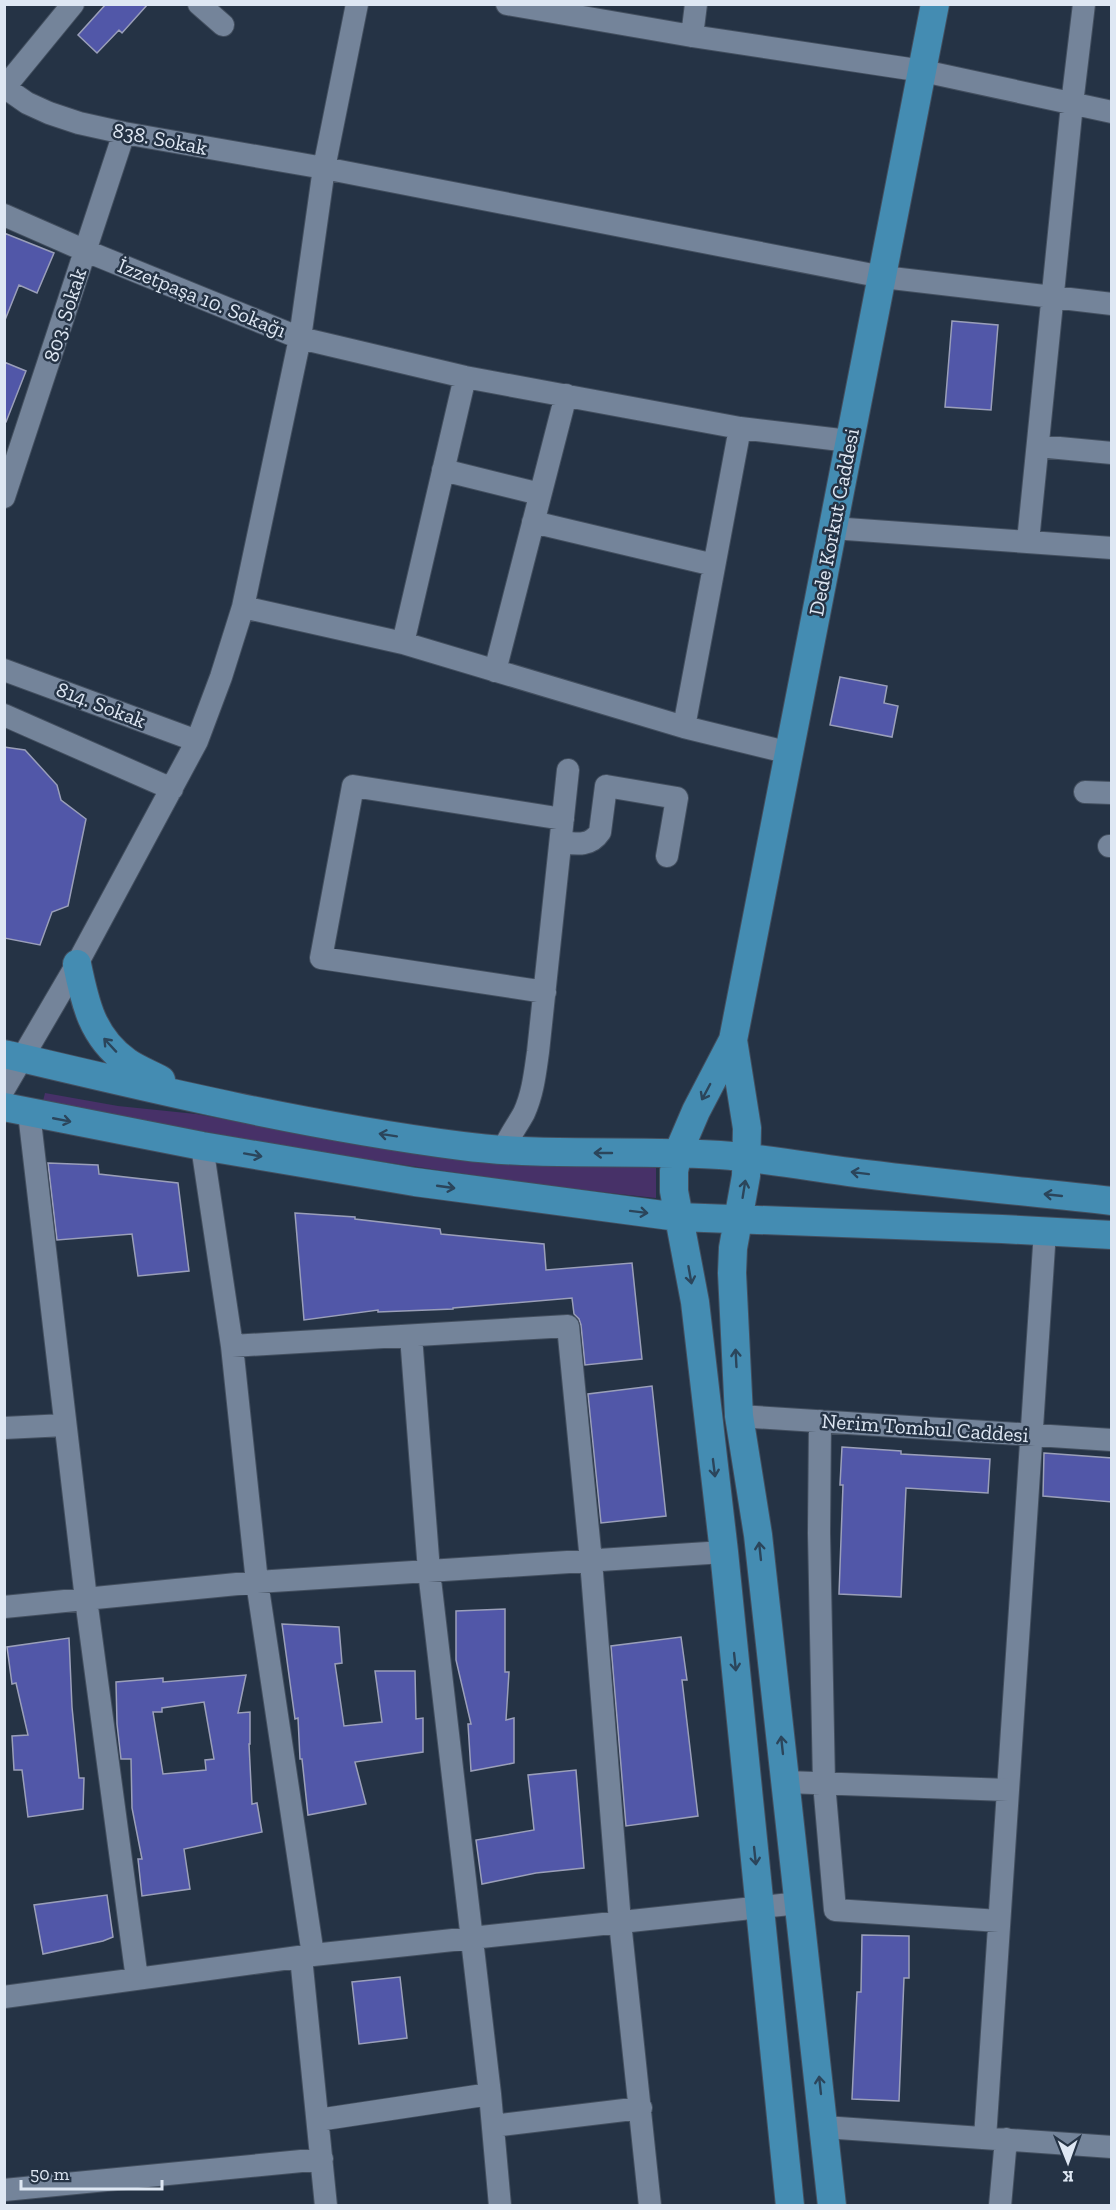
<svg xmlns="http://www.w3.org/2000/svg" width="1116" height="2210" font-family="'Zilla Slab',serif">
<rect width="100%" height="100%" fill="#253345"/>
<path fill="#473168" d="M 45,1093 L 118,1106 L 196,1114 L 345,1142 L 656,1163 L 656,1198 C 450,1176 246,1141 43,1101 Z"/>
<path fill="#5157a8" stroke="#9a9fb9" stroke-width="1.5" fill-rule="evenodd" d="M 106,4 L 148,4 L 122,33 L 119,30 L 97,53 L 78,35 Z
M 4,233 L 54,253 L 37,293 L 19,285 L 5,320 Z
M 952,321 L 998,325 L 991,410 L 945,407 Z
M 4,362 L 26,371 L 6,422 L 4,422 Z
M 840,677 L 887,686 L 884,703 L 898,706 L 892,737 L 830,725 Z
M 4,747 L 25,750 L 57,785 L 61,800 L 86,819 L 68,906 L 52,912 L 40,945 L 4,938 Z
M 48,1163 L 98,1165 L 99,1174 L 178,1183 L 189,1271 L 138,1276 L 132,1234 L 57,1240 Z
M 295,1213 L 355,1217 L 355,1219 L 440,1229 L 441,1234 L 544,1244 L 546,1270 L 632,1263 L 642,1359 L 585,1365 L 581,1325 L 579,1319 L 574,1314 L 572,1298 L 453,1308 L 453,1309 L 378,1312 L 378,1310 L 304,1320 Z
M 652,1386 L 666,1516 L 601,1523 L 588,1394 Z
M 842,1447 L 901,1451 L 901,1454 L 990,1459 L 988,1493 L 906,1488 L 901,1597 L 839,1594 L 843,1485 L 840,1485 Z
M 1044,1453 L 1112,1458 L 1112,1502 L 1043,1496 Z
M 505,1609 L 505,1672 L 509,1672 L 506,1720 L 514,1718 L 514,1763 L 471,1771 L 468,1724 L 471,1724 L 456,1660 L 456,1611 Z
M 282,1624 L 339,1627 L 342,1663 L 335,1664 L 344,1726 L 382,1722 L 375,1671 L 415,1671 L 416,1719 L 423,1718 L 423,1752 L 355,1762 L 366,1804 L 308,1815 L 302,1759 L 300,1759 L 298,1718 L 295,1719 Z
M 681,1637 L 687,1680 L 682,1680 L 698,1816 L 626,1826 L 611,1646 Z
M 69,1638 L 72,1707 L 79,1778 L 84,1778 L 83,1809 L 28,1817 L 22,1770 L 14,1770 L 12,1736 L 28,1735 L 16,1683 L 12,1684 L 7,1647 Z
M 246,1675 L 238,1713 L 250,1712 L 250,1744 L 249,1744 L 252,1804 L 257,1803 L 262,1832 L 184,1849 L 190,1889 L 142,1896 L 138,1859 L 142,1859 L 132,1808 L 131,1759 L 121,1759 L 117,1724 L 116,1682 L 163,1678 L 163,1682 ZM 204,1702 L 214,1759 L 205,1760 L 206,1770 L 163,1774 L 153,1712 L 162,1712 L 162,1708 Z
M 576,1770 L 584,1868 L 536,1873 L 482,1884 L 476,1840 L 534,1830 L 528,1775 Z
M 107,1895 L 113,1937 L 103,1941 L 43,1954 L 34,1905 Z
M 862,1935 L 909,1936 L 909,1978 L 904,1978 L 899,2101 L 852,2099 L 857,1992 L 861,1992 Z
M 400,1977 L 407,2038 L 359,2044 L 352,1982 Z"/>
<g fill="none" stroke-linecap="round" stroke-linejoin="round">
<defs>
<path id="minor" d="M 199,4 L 223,25
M 507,4 L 692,36 L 923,71 L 1112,112
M 692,36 L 696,4
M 4,87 L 27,103 L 49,113 L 79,123 L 124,133 L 324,168 L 883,277 L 1112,304
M 5,87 L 73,4
M 4,215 L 86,251 L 300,338 L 465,377 L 740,428 L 849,441
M 1038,446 L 1112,453
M 443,470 L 540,494
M 4,497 L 124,133
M 533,522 L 714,565
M 832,528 L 1112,548
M 1028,541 L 1072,104 L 1084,4
M 243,607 L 403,643 L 684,727 L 790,753
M 403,643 L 465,377
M 4,670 L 197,741
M 495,671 L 566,395
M 4,715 L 172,789
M 684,727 L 740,428
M 1085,792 L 1112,793
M 561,842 C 576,844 590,847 600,832 L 606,786 L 677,798 L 667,856
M 1109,846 L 1112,846
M 545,992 L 321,958 L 353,786 L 563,819
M 4,1089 L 77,964 L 197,741 L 221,677 L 243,607 L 300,338 L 324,168 L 357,4
M 29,1113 L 86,1599 L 137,1979
M 202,1146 L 232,1346 L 257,1582 L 313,1955
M 503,1151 C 508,1137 517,1126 524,1113 C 533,1093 535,1073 538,1052 L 568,770
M 411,1336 L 429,1571 L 490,2094 L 500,2206
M 232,1346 L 568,1326 L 591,1561 L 620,1922 L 650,2206
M 739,1416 L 1112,1440
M 820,1421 L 819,1533 L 824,1783 L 835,1910 L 999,1921
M 4,1428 L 65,1425
M 4,1607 L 257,1582 L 724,1552
M 786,1782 L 1008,1790
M 301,1957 L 326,2206
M 4,1997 L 313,1955 L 799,1903
M 318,2120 L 490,2094
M 493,2126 L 641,2108
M 824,2127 L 1112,2147
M 985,2138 L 1045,1231
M 4,2190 L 322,2159
M 1000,2206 L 1006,2139"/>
<path id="major" d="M 77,964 C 85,1003 92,1037 127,1062 C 137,1069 150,1074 161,1080
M 733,1040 L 747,1128 L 746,1176 L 733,1248 L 732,1273 L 739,1416 L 758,1535 L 832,2206
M 4,1054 C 156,1090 307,1126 462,1146 C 548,1157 634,1149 720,1155 C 769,1159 817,1168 865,1174 C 947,1184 1030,1192 1112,1201
M 4,1107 L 202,1146 L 415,1182 L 678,1217 L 1002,1229 L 1112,1235
M 790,2206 L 724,1552 L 695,1302 L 674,1191 L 674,1171 L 678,1153 L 696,1111 L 733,1040 L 935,4"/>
</defs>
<use href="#minor" stroke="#434f5f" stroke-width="24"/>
<use href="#major" stroke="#434f5f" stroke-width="30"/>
<use href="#minor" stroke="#74849a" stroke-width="22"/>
<use href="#major" stroke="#448cb2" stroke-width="28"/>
</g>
<defs><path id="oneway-shaft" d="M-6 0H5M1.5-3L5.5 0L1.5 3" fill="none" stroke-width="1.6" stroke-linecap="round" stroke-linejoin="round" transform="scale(1.5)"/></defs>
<g stroke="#2b455b">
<use href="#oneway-shaft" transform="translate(110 1045) rotate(-133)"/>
<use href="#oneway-shaft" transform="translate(706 1092) rotate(118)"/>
<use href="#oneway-shaft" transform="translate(62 1120) rotate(11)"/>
<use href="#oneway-shaft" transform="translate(388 1135) rotate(-171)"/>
<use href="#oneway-shaft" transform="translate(603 1153) rotate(180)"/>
<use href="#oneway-shaft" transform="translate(253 1155) rotate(10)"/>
<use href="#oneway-shaft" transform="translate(860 1173) rotate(-173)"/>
<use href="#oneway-shaft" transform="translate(446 1187) rotate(8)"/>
<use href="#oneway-shaft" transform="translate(744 1189) rotate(-81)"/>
<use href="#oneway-shaft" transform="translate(1053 1195) rotate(-174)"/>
<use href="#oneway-shaft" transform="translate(639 1212) rotate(7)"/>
<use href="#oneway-shaft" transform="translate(690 1275) rotate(80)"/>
<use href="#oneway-shaft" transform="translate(736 1358) rotate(-93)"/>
<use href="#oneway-shaft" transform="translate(714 1468) rotate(83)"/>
<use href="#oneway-shaft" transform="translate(760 1551) rotate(-96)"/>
<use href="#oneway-shaft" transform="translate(735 1662) rotate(84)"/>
<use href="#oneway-shaft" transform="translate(782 1745) rotate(-96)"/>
<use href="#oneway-shaft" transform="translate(755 1856) rotate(84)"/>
<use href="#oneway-shaft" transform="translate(820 2085) rotate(-96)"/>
</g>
<g text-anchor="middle" stroke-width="5" stroke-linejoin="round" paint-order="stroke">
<g font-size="21" fill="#dee7f3" stroke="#253345">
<text transform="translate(160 139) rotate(11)" y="7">838. Sokak</text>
<text transform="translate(202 298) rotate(22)" y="7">İzzetpaşa 10. Sokağı</text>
<text transform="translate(65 315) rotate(-72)" y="7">803. Sokak</text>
<text transform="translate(834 522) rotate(-79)" y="7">Dede Korkut Caddesi</text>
<text transform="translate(101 705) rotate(21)" y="7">814. Sokak</text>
<text transform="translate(925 1428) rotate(4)" y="7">Nerim Tombul Caddesi</text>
</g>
</g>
<rect width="1116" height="2210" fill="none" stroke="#dee7f3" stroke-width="12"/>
<g transform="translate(1068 2162) rotate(179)" stroke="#253345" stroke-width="4.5" paint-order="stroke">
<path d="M0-4.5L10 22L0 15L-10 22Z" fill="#dee7f3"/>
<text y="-9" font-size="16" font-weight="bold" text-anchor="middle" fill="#dee7f3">K</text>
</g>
<path d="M21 2180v9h141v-9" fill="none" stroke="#dee7f3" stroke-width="3"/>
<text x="30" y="2180" font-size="18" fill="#dee7f3" stroke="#253345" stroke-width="4.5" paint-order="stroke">50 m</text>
</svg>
